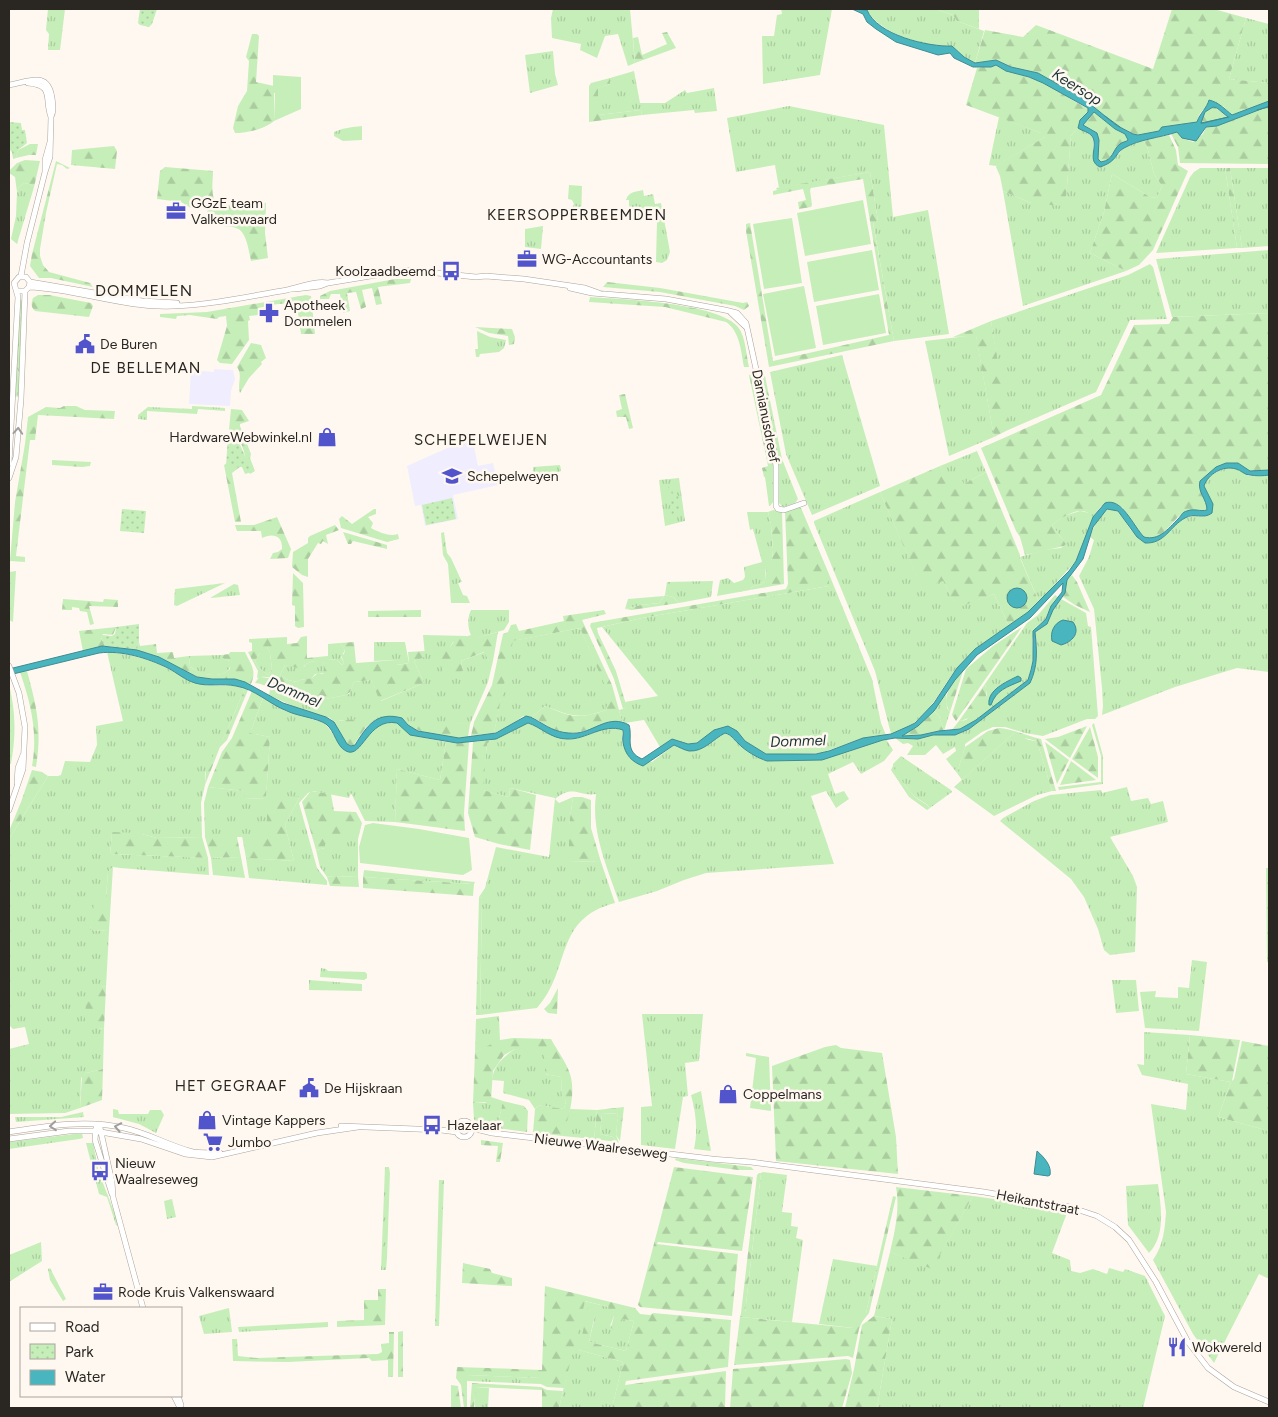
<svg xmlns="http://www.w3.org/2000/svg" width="1278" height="1417" font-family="Figtree,sans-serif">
<defs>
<pattern id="grass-tufts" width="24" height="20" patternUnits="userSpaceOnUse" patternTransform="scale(1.25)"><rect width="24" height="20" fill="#c6eeb9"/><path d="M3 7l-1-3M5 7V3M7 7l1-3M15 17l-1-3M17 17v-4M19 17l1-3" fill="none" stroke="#aacc9f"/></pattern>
<pattern id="forest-firs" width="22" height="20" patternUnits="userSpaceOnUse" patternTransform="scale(1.25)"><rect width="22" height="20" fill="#c6eeb9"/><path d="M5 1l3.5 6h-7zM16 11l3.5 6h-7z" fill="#aacc9f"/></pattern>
<pattern id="park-dots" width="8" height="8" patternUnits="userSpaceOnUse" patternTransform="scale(1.25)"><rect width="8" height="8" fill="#c6eeb9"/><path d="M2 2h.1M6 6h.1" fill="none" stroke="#aacc9f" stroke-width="1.8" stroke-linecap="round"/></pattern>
</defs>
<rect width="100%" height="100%" fill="#fff8f0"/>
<path fill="#f0edff" d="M 214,369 L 233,370 L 235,379 L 231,391 L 230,406 L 189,404 L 191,370 L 214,372 Z
M 472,437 L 478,466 L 493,463 L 498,485 L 453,495 L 458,519 L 425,526 L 421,505 L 415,506 L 407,466 Z"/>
<path fill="url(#grass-tufts)" d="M 48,9 L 65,9 L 60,50 L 48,50 L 49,34 L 46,30 Z
M 553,9 L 630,9 L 635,63 L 628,66 L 618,34 L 605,36 L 597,58 L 580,50 L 581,44 L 552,38 L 551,18 Z
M 781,9 L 832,9 L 820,75 L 763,84 L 762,36 L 774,36 L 777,15 L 782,14 Z
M 864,9 L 936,9 L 953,15 L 957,21 L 984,31 L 975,63 L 964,57 L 952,46 C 927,46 901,40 881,25 C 874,21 869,12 864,9 Z
M 1246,18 L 1269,24 L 1269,83 L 1229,79 Z
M 553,51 L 555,74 L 558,85 L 530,93 L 525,55 Z
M 634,71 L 640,103 L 665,103 L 685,90 L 687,93 L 714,88 L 717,111 L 695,113 L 694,110 L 642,115 L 641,110 L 598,115 L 597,88 L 610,84 L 610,78 Z
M 789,106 L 884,125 L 893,217 L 928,210 L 949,334 L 894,341 L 873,222 L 878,221 L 870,172 L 779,188 L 775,165 L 736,172 L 727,118 Z
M 999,117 L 1041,133 L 1044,134 L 1045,137 L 996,166 L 989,165 Z
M 362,126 L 362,140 L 343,141 L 334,136 L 334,132 C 343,128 352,127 362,126 Z
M 1078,127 C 1089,137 1095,131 1093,150 L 1119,154 L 1122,149 L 1143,140 L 1147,146 L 1154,174 L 1162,186 L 1157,198 L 1150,197 L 1112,174 L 1104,212 L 1090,253 L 1126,271 L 1023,306 L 1003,191 L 1031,203 L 1066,199 L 1071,136 Z
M 1200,168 L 1225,168 L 1237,248 L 1156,253 L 1190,177 L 1194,172 Z
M 1230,168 L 1269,168 L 1269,246 L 1242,248 Z
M 24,183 L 29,184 L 34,187 L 17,244 L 11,239 L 16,216 L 17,192 L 19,187 Z
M 569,185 L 582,186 L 581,219 L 578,221 L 569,220 L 569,209 L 572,208 L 574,204 L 572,200 L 568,199 Z
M 643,190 L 644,196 L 653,194 L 655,204 L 661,203 L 670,252 L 667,260 L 662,263 L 656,262 L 657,221 L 631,217 L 627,218 L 627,212 L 629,212 L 629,200 L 626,200 C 629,191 635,192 643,190 Z
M 543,226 L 541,249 L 525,247 L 525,229 Z
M 1269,250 L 1269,313 L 1172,317 L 1156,259 Z
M 1150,264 L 1153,267 L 1167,319 L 1130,320 L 1096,392 L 1008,430 L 991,321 L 1128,275 Z
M 20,300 L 23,300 L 19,397 L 15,396 Z
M 477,331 L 490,337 L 506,340 L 504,348 L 499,352 L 480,354 L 479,357 L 476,357 L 475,349 L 478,349 Z
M 976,335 L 994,437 L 949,456 L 925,341 Z
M 842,355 L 880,486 L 812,515 L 786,454 L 770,372 Z
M 760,374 L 763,374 L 765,376 L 782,459 L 798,499 L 795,503 L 783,507 L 778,502 L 778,461 Z
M 192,406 L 225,408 L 225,411 L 198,409 L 197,414 L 147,411 L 147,420 L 138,419 L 138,415 L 148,407 L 192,409 Z
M 977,451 L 986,472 L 964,484 L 947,483 L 940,466 Z
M 560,465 L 561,471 L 534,483 L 533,467 Z
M 1230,467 L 1238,469 L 1249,476 L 1269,475 L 1269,672 L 1237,668 L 1175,687 L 1102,715 L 1103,706 L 1102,688 L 1094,609 L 1079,576 L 1089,557 L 1094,540 L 1090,537 C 1094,527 1105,498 1120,513 C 1125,519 1128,528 1133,532 C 1139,537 1149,539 1155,542 C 1177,531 1177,511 1204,517 L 1208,495 L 1204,486 C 1208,474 1218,471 1230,467 Z
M 679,478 L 685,521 L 665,526 L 659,480 Z
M 880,492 L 922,588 L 943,581 L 957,607 L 994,594 L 1009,626 C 990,639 972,650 958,667 C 943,685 934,707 915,722 C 908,728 899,730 891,734 L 875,671 L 814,523 L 814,521 Z
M 1080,511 L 1090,513 L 1093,517 L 1076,561 L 1039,602 L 1020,557 L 1043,550 L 1061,548 L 1066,544 L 1052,525 L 1064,516 Z
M 747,512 L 768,512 L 771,525 L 773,550 L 772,559 L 765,570 L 765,581 L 762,584 L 752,587 L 750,590 L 717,596 L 720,580 L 728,578 L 734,583 L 743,580 L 745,577 L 744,567 L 762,562 L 753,529 L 750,530 Z
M 444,532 L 447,553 L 451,558 L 462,582 L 458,583 L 463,595 L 467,596 L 470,603 L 451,603 L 448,564 L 443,555 L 441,533 Z
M 829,574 L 872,679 L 881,723 L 886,735 L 863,738 L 821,753 L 770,755 L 762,752 L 745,741 L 737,731 L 709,734 L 702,741 L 697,743 L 688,744 L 672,739 L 660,747 L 644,720 L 625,723 L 622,721 L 619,710 L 626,708 L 625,702 L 658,696 L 602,627 L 642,618 L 829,586 Z
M 713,581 L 711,597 L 679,603 L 673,597 L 665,595 L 667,582 Z
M 225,583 L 177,606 L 174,605 L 175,589 Z
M 234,584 L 238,585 L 240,595 L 210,598 Z
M 1055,595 L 1058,597 L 1054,601 L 1046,619 L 1036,627 L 1032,640 L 1033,661 L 1028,680 L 976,720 L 960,729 L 951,731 L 959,721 L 966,720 L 987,695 L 985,684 L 1027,623 L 1038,615 Z
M 664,596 L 659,603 L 641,605 L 625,609 L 628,599 Z
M 1061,599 L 1086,613 L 1088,626 L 1091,627 L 1098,716 L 1095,719 L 1087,719 L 1043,736 L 1025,733 L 1005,727 L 993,727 L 982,732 L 965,744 L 965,747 L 957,773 L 946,759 L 956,751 L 955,747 L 943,754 L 936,745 L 925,755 L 907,755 L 913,746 L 908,743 L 903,744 L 895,738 L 918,739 L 933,735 L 955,735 L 969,729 L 1030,683 L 1037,653 L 1035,632 L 1047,624 L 1053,610 Z
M 471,610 L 509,610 L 509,622 L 504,630 L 474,639 C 467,633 467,617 471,610 Z
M 580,628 L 610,695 L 606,710 C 577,720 572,716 545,706 L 532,717 L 523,716 L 510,726 L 494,733 L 512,641 Z
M 423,635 L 468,636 L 453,642 L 450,647 L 463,670 L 461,661 L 485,652 L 489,661 L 493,661 L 488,682 L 470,724 L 406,723 L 402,718 L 393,716 L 375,720 L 342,720 L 334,722 L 330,718 L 297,708 L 269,695 L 270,690 C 267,686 260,683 255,683 L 259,677 C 277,676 287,692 302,698 C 314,703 333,697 346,695 L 349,694 L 354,682 L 371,680 L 381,701 L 424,683 L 414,661 L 425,656 Z
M 374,642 L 405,642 L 409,663 L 396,665 L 396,660 L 374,661 Z
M 340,643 L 345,650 L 341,657 L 344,663 L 342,665 L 337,660 L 328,659 L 328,644 Z
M 260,647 L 267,647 L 270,653 L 272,669 L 268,675 L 258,667 L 255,661 L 260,653 Z
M 107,652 C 128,653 149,659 167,668 C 176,673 185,680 195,683 C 211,688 228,683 245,688 L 226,733 L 205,773 L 205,785 L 201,803 L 202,837 L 157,838 L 138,833 L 112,833 L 110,854 L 208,858 L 209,875 L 120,868 L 113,867 L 108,872 L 106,897 L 97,897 L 90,930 L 109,931 L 106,987 L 101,986 L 88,997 L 99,1028 L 104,1029 L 103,1069 L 86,1073 L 81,1078 L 80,1108 L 65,1113 L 9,1114 L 9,1049 L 29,1044 L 25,1027 L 13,1029 L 9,1025 L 9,839 L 48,776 L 58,776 L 61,775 L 65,761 L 90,762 L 97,745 L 96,726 L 123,721 Z
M 222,655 L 222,658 L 230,661 C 233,674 216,677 205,674 C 200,673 195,669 190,667 L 189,656 Z
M 323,660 L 324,673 L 315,674 L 312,678 L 300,680 L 297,682 L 288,680 L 280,675 L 285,665 L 304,667 C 308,660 315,662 323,660 Z
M 9,684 C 16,714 16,735 11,764 L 9,764 Z
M 946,694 L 947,708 L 950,712 L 944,731 L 939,716 L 934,711 Z
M 263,698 L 285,711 L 325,723 L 344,750 L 356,751 L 375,728 L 380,725 L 393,722 L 397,723 L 411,735 L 446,742 L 440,780 L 397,769 L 395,822 L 365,821 L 351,793 L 349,798 L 313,791 L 308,793 L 299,803 L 317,868 L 327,881 L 327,885 L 249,878 L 246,858 L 294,861 L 285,825 L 300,796 L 266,837 L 205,837 L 204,803 L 208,787 L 244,791 L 244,799 L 266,798 L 270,737 L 250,733 Z
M 525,723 C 537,723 550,738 565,739 C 586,741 603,723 623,730 L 622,741 L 628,756 L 652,762 L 674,745 C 678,747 684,750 689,750 C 705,750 712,739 725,733 C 732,735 733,739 738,743 C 745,751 758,758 767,761 L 822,760 L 866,744 L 886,739 L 893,750 L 884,761 L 861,774 L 853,762 L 828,774 L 835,794 L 844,791 L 849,799 L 836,808 L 826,791 L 811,796 L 834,864 L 706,873 L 684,880 L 657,891 L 619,902 C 607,867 591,832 596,794 C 579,797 574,784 555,799 L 559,803 L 573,797 L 569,825 L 569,861 L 601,862 L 615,903 C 553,919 572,969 537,1008 L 480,1015 L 482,898 L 479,897 L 485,888 L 496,847 L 549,857 L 555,798 L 510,788 L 509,797 L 482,790 L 487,744 L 491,740 L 509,733 Z
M 1014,733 L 1029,740 L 1037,741 L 1052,791 L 1037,795 L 994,816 L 954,787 Z
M 901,756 L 951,790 L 952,792 L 930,808 C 926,802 920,801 914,796 C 911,794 895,771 893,768 L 893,764 Z
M 1127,787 L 1131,801 L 1148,798 L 1151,804 L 1163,801 L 1168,822 L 1110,837 L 1133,876 L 1137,887 L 1135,952 L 1110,955 L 1104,950 L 1098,929 L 1084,897 L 1071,879 L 1000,821 L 1003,818 L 1034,801 L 1050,795 L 1101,790 L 1102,793 Z
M 325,839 L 358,839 L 358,877 L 334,876 L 327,877 L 320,867 L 316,850 L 325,848 Z
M 241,857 L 245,878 L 213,875 L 211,858 Z
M 364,870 L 475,882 L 474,884 L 363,877 Z
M 1192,960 L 1207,962 L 1199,1031 L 1145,1028 L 1140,992 L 1156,991 L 1155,997 L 1178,998 L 1178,987 L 1189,988 Z
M 321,968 L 326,969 L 328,971 L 365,972 L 367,974 L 367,978 L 364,980 L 320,977 Z
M 309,980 L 362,984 L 362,991 L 309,990 Z
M 1112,980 L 1136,980 L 1139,1011 L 1116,1013 Z
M 642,1014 L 703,1014 L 699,1061 L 685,1063 L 688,1096 L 683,1097 L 675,1149 L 641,1145 L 641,1107 L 652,1106 Z
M 499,1016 L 500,1041 L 475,1052 L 476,1019 Z
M 1144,1032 L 1190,1035 L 1186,1074 L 1231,1082 L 1218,1117 L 1269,1131 L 1269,1279 L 1259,1274 L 1214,1363 L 1193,1334 L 1153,1260 C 1163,1246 1165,1229 1166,1212 L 1151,1104 L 1186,1110 L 1188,1084 L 1142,1075 L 1137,1064 L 1144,1065 Z
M 515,1049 L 546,1049 L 545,1074 L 561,1077 L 562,1097 L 566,1101 L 564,1109 L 539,1105 L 535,1109 L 529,1100 L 503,1093 L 504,1081 L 492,1080 C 493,1066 504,1056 515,1049 Z
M 701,1091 L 711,1151 L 694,1149 C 698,1131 696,1113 691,1095 Z
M 491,1097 L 503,1101 L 497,1128 L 478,1125 L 474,1119 L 473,1103 L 485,1103 L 491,1100 Z
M 113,1109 L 118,1110 L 119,1114 L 148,1114 L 150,1110 L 161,1110 L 164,1115 L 156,1133 L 139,1124 L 113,1117 Z
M 570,1109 L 597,1110 L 594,1139 L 562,1136 Z
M 83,1112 L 84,1117 L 16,1122 L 15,1117 L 61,1117 Z
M 618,1113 L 616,1135 L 619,1143 L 617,1142 L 613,1137 L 600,1134 L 602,1114 Z
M 82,1133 L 83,1138 L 79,1139 L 9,1149 L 9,1142 Z
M 86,1143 L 93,1143 L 99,1173 L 120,1227 L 116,1225 L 107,1197 L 99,1194 Z
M 385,1167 L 389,1167 L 390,1173 L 387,1258 L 386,1270 L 381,1270 Z
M 763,1172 L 787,1175 L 782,1212 L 792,1213 L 791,1226 L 798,1227 L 796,1238 L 803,1240 L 792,1322 L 740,1317 L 741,1313 L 745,1313 L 761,1173 Z
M 1158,1184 C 1161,1207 1166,1235 1149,1253 L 1128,1225 L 1126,1186 Z
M 973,1196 L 1021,1203 L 1067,1213 L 1052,1253 L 1070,1260 L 1071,1271 L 1080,1273 L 1093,1269 L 1107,1274 L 1109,1268 L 1123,1272 L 1125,1269 L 1145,1276 L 1165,1316 L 1143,1408 L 1107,1407 L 1102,1408 L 877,1408 L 892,1319 L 874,1316 L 890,1252 L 932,1268 Z
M 172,1199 L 176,1217 L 167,1219 L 164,1201 Z
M 41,1242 L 42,1261 L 9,1282 L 9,1255 Z
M 833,1259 L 877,1266 L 866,1313 L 853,1328 L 819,1324 Z
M 50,1268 L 66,1299 L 63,1301 L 50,1280 L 48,1269 Z
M 584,1301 L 609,1307 L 614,1316 L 610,1326 L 623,1319 L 634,1321 L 626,1351 L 589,1342 L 595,1316 L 579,1350 L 623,1362 L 612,1408 L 559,1408 Z
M 229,1308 L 232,1332 L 204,1334 L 199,1316 Z
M 328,1322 L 328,1327 L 239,1332 L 238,1327 Z
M 467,1375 L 541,1378 L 541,1384 L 467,1381 Z
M 475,1387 L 489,1388 L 488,1408 L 475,1408 Z"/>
<path fill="url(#forest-firs)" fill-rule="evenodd" d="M 936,9 L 979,9 L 979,29 L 957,21 L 953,15 Z
M 1172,9 L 1214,9 L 1246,18 L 1229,79 L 1269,83 L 1269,101 L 1232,115 L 1223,106 C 1208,106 1201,106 1197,122 L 1163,127 L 1159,131 L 1138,135 L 1133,134 L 1116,125 L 1084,99 L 1038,73 L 1011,67 L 996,60 L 975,63 L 985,30 L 1023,37 L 1036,25 L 1153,69 Z
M 667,32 L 676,48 L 635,63 L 633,38 L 638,37 L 642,55 L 667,44 L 662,33 Z
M 252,34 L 257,34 L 259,36 L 256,82 L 274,86 L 274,121 C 265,129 247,133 235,133 L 233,128 L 238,106 L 247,91 L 249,61 L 246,57 Z
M 996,65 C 1010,73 1026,75 1040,81 C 1057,89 1071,101 1088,108 L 1088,112 L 1080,120 L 1078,127 L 1071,136 L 1066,199 L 1063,206 L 1031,203 L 1003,191 L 1000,176 L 996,167 L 997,165 L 1045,137 L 1041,133 L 966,105 L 977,68 Z
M 610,78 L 610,84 L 598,88 L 598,115 L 641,110 L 642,115 L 589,122 L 589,86 L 591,83 Z
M 1213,106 L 1228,117 L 1204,123 L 1200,123 L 1205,112 Z
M 1269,106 L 1269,164 L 1180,163 L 1178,147 L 1171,134 L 1177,132 L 1182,138 L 1193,142 L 1203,134 L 1206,127 L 1217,126 Z
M 1094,112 L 1115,129 L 1125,134 L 1128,141 L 1119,145 C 1115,153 1111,160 1101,162 L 1098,159 L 1099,140 L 1097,133 L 1083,125 Z
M 1169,135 L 1176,150 L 1178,165 L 1188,171 L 1153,250 L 1139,265 L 1126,271 L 1090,253 L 1104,212 L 1112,174 L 1150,197 L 1157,198 L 1162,186 L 1154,174 L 1147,146 L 1143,140 Z
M 30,144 L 38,144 L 36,155 L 29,155 L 16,158 L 18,150 Z
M 114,146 L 117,151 L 115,169 L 71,165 L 72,150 Z
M 25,160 L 40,161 L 34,187 L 29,184 L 24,183 L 19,187 L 17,192 L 15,177 L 9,173 L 9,171 L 17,163 Z
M 56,161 L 70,168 L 67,169 L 62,165 L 57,164 L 46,213 L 40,249 L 40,256 L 43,265 L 49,272 L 90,283 L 93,287 L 51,278 L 39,278 L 30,266 L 32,254 Z
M 165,167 L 213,171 C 213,184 209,200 221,206 L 266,203 L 265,233 L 268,258 L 251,261 C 249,252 247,236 240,230 C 230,223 216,230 205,220 L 208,208 L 206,206 L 191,208 L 181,202 L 157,199 L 160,171 Z
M 1225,168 L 1230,168 L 1242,248 L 1237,248 Z
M 870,172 L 878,221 L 873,223 L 894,341 L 769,367 L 746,231 L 746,224 L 750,223 L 773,361 L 889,335 L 863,179 L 811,188 L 810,190 L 812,205 L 811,207 L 799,209 L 798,202 L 806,200 L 803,189 L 773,195 L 773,191 L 777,190 L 776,188 Z
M 395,279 L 411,279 L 410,283 L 378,287 L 382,304 L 376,305 L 372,288 L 362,290 L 366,307 L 361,309 L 356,292 L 347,293 L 350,311 L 343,313 L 340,294 L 331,294 L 329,299 L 320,299 L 320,296 L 330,291 Z
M 607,282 L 660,288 L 743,303 L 747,302 L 749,306 L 744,310 L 735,306 L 660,292 L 603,287 Z
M 38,295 L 49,295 L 91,303 L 93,306 L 89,317 L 35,311 C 31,307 31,304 33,298 Z
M 306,295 L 311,296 L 315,334 L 301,334 L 298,313 L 294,313 L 294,309 L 290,309 L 289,303 L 269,305 L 268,306 L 258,308 L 258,315 L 249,316 L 250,320 L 248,321 L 249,340 L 232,364 L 220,363 L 217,360 L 227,326 L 226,316 L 219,317 L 217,319 L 190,315 L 177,316 L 176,319 L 160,317 L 160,314 L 207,312 Z
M 590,297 C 622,299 719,303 738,327 C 746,337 746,355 749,367 L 744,367 C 741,352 740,331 726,322 L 665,307 L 589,302 Z
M 1269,313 L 1269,470 L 1259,472 L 1250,471 L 1243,466 L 1216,467 L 1199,486 L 1207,505 L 1207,510 C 1198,512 1192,508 1183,513 C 1170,522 1163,542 1144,537 L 1128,517 L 1122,507 L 1101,506 L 1093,517 C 1081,503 1063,517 1052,525 L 1066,544 L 1064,546 L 1025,555 L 1020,537 L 1016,531 L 981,448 L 1101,395 L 1134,325 L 1169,324 L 1173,317 Z
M 991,321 L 1009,428 L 1008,430 L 994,437 L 976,336 L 953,337 Z
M 475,327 L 512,329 L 515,337 L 514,344 L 509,345 L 508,336 L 489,333 Z
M 251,343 L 261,345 L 266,358 L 261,362 L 262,364 L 249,378 L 240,393 C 237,384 243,375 237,367 Z
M 754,374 L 773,460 L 774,501 L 770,506 L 769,506 L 765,477 L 764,477 L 762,468 L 768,466 L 767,461 L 749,375 Z
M 625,394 L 633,428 L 629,429 L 626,417 L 617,417 L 616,411 L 622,409 L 619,395 Z
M 64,406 L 76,406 L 85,410 L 115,411 L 114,419 L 38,415 L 35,440 L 30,440 L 16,556 L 25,557 L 25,562 L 10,561 L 15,502 L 25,444 L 28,417 L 46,407 L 60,408 Z
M 231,409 L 242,410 L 249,421 L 240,424 L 240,426 L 251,454 L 250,458 L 255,471 L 250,474 C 245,463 246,453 240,441 L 228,440 Z
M 52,460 L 91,462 L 90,466 L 82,467 L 52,465 Z
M 227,463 L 241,466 L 232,473 L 241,522 L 235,522 L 224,465 Z
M 940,466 L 948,483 L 961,478 L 964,484 L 986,472 L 1020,555 L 1020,558 L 1039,602 L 1028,612 L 1009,626 L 994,594 L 957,608 L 943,581 L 922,589 L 880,492 Z
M 799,507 L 801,508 L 829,574 L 829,586 L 642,618 L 597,628 L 598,633 L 616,671 L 627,708 L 623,709 L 614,679 L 590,626 L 591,623 L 786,589 L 788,584 L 785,512 Z
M 374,509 L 376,509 L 376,514 L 368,517 L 373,523 L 371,528 C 379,532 389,537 398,534 L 399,539 L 387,542 L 341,528 L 339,519 L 342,516 L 352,524 Z
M 773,510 L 782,512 L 784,584 L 750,590 L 752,587 L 762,584 L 765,581 L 766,565 L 772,559 L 773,550 L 771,525 L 768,512 Z
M 277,517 L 291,549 L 288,558 L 270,559 L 273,553 L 278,552 L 282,549 C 283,535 272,533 262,538 L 261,531 L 237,531 L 235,525 L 254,525 Z
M 335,525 L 339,530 L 326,535 L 328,544 L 323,541 L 321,544 L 318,543 L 308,559 L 308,577 L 302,575 L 292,567 L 293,552 L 308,543 L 308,538 L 310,536 Z
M 343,532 L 387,545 L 387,549 L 353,541 L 351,544 L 348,544 Z
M 16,571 L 13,622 L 9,620 L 9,572 Z
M 293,573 L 303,583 L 304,627 L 298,628 L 295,626 L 295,606 L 292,605 Z
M 1072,575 L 1077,582 L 1090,612 L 1075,605 L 1063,597 L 1066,588 L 1067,580 Z
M 665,595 L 673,597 L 679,603 L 632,610 L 625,609 L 641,605 L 659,603 Z
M 63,599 L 103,602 L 104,599 L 118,600 L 118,607 L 89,606 L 94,624 L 90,625 L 87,612 L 80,611 L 79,608 L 72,607 L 72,610 L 62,610 Z
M 421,610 L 421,617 L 368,617 L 368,611 Z
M 604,610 L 606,614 L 582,620 L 612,685 L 622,721 C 600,722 582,737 560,732 C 550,729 542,722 532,717 L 545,706 C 572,717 577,720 606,710 L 609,695 L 580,628 L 513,641 L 494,733 L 471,736 L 474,722 L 492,685 L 503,634 L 508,632 L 511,625 L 516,624 L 519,631 L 564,621 L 563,616 Z
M 116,627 L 113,635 L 103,634 L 101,638 L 105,646 L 83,651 L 79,631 Z
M 1022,627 L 956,721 L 952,715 L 966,669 L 993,646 Z
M 498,632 L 493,661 L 489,661 L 484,652 L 461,661 L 463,671 L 445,676 L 436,653 L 450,647 L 455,640 L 471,635 L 476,638 Z
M 307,636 L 307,658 L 328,656 L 329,659 L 337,660 L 342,665 L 344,663 L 341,655 L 344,654 L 345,650 L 340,643 L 354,642 L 356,663 L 396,660 L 397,665 L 409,663 L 408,652 L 425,651 L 425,657 L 414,661 L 424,683 L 380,701 L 371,680 L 354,682 L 350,692 L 346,695 C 334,697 318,702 306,699 C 290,696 276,671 257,678 L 258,671 L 248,652 L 252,651 L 252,643 L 249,642 L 249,639 L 287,637 L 287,644 L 297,643 L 301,637 ZM 261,647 L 267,647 L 270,653 L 272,669 L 268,675 L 258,667 L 255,661 L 260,653 ZM 323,661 L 324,673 L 322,674 L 318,673 L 312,678 L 300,680 L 297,682 L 288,680 L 280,675 L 285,665 L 302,669 C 308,660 313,662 323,661 Z
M 139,642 L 140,646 L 156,644 L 157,653 L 173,652 L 174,658 L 189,656 L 190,667 C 203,674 217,680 230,669 L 230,661 L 222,658 L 222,655 L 229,654 L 230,652 L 245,652 C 251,665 257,670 251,684 L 235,679 L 212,679 L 197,677 L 159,657 L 137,650 Z
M 964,668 L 950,712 C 939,696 954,681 964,668 Z
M 27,671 C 37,707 42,730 36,767 L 32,766 C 38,733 31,704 20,672 Z
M 985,684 C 986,688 987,693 986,696 C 983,707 970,720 959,721 Z
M 245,688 L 248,690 L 227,740 L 220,747 L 205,785 L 206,769 L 226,733 Z
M 252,691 L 263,698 L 250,733 L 270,737 L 266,798 L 244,799 L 244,791 L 208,787 L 222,752 L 232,738 Z
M 934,711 L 939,716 L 944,731 L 921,735 L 901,736 L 918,726 Z
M 368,719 L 375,720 L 366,727 L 353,746 L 347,744 L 334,722 C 341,719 358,720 368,719 Z
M 438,722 L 470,724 L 468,737 C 454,740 415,733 406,723 Z
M 1094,723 L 1103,756 L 1103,784 L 1059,790 L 1058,787 L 1101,782 L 1101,756 L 1092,725 Z
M 1087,726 L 1070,758 L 1045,739 L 1058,737 Z
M 1090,727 L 1098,757 L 1098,778 L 1072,759 Z
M 999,728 C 1013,729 1027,736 1041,739 L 1056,791 L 1052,791 L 1037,741 L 1020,737 L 1014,733 L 962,780 L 957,773 L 965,747 L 988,731 Z
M 491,740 L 487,744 L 483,790 L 509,797 L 510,788 L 536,795 L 530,850 L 499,844 L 475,837 L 468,813 L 473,742 Z
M 446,742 L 457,743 L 469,742 L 464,813 L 465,831 L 395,822 L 397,769 L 440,780 Z
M 1045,742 L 1069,760 L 1057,784 Z
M 1071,761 L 1096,780 L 1060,785 Z
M 893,766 C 894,770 911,794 914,796 C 919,801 925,802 930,808 L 927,810 L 909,797 L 891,770 Z
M 32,770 L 42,772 L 48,776 L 9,839 L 9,831 L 21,802 Z
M 311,791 L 331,794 L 334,811 L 356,812 L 362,823 L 358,839 L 325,839 L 325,848 L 316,850 L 302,802 Z
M 300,796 L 285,825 L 294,861 L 246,858 L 242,836 L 266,837 L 268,798 Z
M 573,797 L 582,797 L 591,800 L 591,828 L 601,862 L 569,861 L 569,825 Z
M 112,832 L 138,833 L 157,838 L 202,837 L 208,858 L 110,854 Z
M 205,837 L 237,837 L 241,857 L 211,858 Z
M 113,867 L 109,931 L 90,930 L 95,897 L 106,897 L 108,872 Z
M 1266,868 L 1269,868 L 1269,962 L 1267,962 Z
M 334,876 L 358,877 L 359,887 L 330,886 L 327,877 Z
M 363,877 L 474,884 L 473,896 L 363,888 Z
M 479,897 L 482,898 L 480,1015 L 476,1015 Z
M 101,986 L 106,987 L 104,1029 L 91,1026 L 85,1020 L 86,999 L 95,988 Z
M 558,988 L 557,1014 L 548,1013 L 544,1009 L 550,1003 Z
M 1190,1035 L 1240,1040 L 1232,1081 L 1234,1079 L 1242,1041 L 1269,1046 L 1269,1131 L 1218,1117 L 1231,1082 L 1186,1074 Z
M 513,1038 L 551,1039 C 557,1050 566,1062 570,1074 C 576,1093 569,1118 562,1136 L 533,1132 L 535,1109 L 539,1105 L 564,1109 L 566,1101 L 562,1098 L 561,1077 L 545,1074 L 545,1049 L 515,1049 L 504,1055 L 493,1071 L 491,1100 L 489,1102 L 473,1103 L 475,1052 L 500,1040 Z
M 836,1045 L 841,1048 L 882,1053 L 896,1137 L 898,1174 L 776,1161 L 772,1066 L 825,1047 Z
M 103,1069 L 102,1100 L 80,1108 L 82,1076 L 86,1073 Z
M 503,1101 L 524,1106 L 528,1111 L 527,1132 L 497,1128 Z
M 624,1107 L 620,1141 L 616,1135 L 618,1113 L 616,1113 L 602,1114 L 600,1134 L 613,1137 L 617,1142 L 594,1139 L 597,1110 Z
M 481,1140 L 503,1143 L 500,1162 L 496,1162 L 498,1146 L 481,1145 Z
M 676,1158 L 751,1167 L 754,1170 L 738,1170 L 684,1163 L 675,1160 Z
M 674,1167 L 753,1177 L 742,1251 L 658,1242 L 657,1244 L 738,1254 L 732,1316 L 640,1307 L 638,1305 Z
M 759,1173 L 761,1173 L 745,1313 L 741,1313 L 756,1184 L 757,1175 Z
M 439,1180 L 444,1180 L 439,1326 L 435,1326 Z
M 896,1187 L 973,1196 L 932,1269 L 890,1252 C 895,1231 900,1209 896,1187 Z
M 893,1196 L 896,1197 L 869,1313 L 862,1322 L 859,1329 L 853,1358 L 848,1356 L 734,1365 L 740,1317 L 853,1328 L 856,1314 L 866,1313 Z
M 463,1263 L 490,1269 L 492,1273 L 512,1278 L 512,1286 L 462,1283 Z
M 545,1286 L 635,1308 L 640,1314 L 650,1315 L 653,1313 L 731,1320 L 728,1367 L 626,1381 L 625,1385 L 726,1371 L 725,1408 L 612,1408 L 623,1362 L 579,1350 L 588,1307 L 596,1309 L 589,1342 L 626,1351 L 634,1321 L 623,1319 L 618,1330 L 611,1328 L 614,1316 L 608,1314 L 609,1307 L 585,1301 L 564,1388 L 547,1387 L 541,1384 L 541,1378 L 467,1375 L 467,1408 L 464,1408 L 461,1385 L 456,1378 L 457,1367 L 542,1370 Z
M 378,1289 L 386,1289 L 385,1325 L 337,1327 L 337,1321 L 364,1320 L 364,1300 L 378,1300 Z
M 874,1316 L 892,1319 L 877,1408 L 845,1408 L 854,1369 L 862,1325 Z
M 403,1331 L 403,1377 L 398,1377 L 398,1332 Z
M 389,1332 L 394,1332 L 393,1377 L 388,1377 L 388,1360 L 372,1361 L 369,1358 L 288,1362 L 233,1361 L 232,1339 L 237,1339 L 238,1356 L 257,1358 L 378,1354 L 382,1352 L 381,1344 L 389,1343 Z
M 846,1359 L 850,1360 L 852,1373 L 842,1408 L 730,1408 L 733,1369 Z
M 472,1383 L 541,1387 L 547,1390 L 563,1391 L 559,1408 L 542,1408 L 542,1390 L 476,1387 L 474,1408 L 470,1408 Z
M 451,1385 L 458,1386 L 461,1408 L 451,1408 Z"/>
<path fill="url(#park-dots)" d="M 140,9 L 157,9 L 152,24 L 149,27 L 140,25 L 138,23 Z
M 9,122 L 21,123 L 22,130 L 25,130 L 27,143 L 18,150 L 16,158 L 13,159 L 12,152 L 9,149 Z
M 228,436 L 237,438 L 252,472 L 245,474 L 242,467 L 226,466 Z
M 668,485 L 672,485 L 673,496 L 678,495 L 680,516 L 672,517 Z
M 452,498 L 456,519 L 426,525 L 422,505 Z
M 122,509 L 146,511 L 144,533 L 120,531 Z
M 139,624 L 139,642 L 137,650 L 105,646 L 101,638 L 102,635 L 112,636 L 115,634 L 116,627 Z"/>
<path fill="#c6eeb9" d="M 273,75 L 301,77 L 301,109 L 274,121 L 275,93 L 273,93 Z
M 863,200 L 871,244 L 805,256 L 797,213 Z
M 792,218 L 802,283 L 764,289 L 753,224 Z
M 872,250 L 879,290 L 814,302 L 807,262 Z
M 804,286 L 816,348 L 775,356 L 763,294 Z
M 879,294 L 886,333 L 823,345 L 816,306 Z
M 373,823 L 419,829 L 469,838 L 472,870 L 463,875 L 360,863 L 359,847 L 365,825 Z
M 746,1053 L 769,1057 L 771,1111 L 750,1108 L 756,1058 L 746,1056 Z"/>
<path fill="#49b6bf" stroke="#408b90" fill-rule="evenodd" d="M 852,9 L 867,10 C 877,35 928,47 952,46 L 964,57 L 975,63 L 996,60 L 1011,67 L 1038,73 L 1084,99 L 1116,125 L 1133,134 L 1138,135 L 1159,131 L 1162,127 L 1197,122 C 1200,113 1207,108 1209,100 C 1218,102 1225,109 1232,115 L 1269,101 L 1269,106 L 1217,126 L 1206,127 L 1196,141 L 1182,138 L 1177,132 C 1159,138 1140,139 1124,148 C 1114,154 1118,161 1100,167 C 1086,161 1099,146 1092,136 C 1089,132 1082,131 1078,128 L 1080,120 L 1088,112 L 1088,108 L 1043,83 L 1029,77 L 1006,71 L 996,65 L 991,67 L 973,67 L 954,58 L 950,53 L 938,55 L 896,42 L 876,29 L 867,22 L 863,14 ZM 1213,107 L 1217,108 L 1228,117 L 1204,123 L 1201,123 L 1205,112 ZM 1094,112 L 1115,129 L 1125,134 L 1128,140 C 1126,142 1122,142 1120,144 C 1112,150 1114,160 1101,162 L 1098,159 L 1099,140 L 1097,133 L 1083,125 Z
M 1226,463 L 1238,463 L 1250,471 L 1269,470 L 1269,475 C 1263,476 1256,476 1250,475 C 1244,475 1241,470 1236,469 C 1223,465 1208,474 1204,486 L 1213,504 L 1212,513 C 1203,520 1194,512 1185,518 C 1170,526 1165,544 1145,543 L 1137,537 L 1118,511 L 1107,509 L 1093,527 L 1083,559 L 1067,580 L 1065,593 L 1053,610 L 1047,624 L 1035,632 C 1037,651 1038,666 1030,683 L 969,729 L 955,735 L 933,735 L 918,739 L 895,738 L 883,740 L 822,760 L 767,761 C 758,758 745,751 738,743 C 733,739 732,735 725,733 C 713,739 704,752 689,751 C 684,750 679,747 674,745 L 643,766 C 632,762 625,755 623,742 C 622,738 624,734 623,730 C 603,723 586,740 567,739 C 551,739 541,727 528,723 L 496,739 L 457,743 L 410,735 L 397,723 C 368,717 362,760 346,751 C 336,746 335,731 326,724 C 317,718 297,716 287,711 C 269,704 255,689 236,686 C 222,683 208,687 195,683 C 185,680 177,673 168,668 C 147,658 122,650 99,653 L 9,675 L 9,669 L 102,646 L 137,650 L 159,657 L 197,677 L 212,679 L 235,679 L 245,682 L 283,703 L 326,717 L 334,722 L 347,744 L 351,746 L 355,745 C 367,726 376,711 402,718 L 408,725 L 418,731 L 459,738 L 496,733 L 526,716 C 533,717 537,721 543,724 C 554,731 565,734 577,733 C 595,731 609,714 629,725 C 633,738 624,751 642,759 L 672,739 L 688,744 L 697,743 L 714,730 L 728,726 L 737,731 L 745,741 L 766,754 L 816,754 L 829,751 L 863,738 L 891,734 L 909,726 L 915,723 L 934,703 L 957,668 L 975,649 L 1028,612 L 1069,571 L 1076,561 L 1093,517 L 1105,503 C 1122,497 1133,526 1144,537 C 1159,541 1168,529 1178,519 C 1181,516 1182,512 1187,511 C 1194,508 1200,512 1207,510 C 1207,499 1197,492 1200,481 L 1216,467 ZM 1063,583 L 1062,592 L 1051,606 L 1046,619 L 1033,631 L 1033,661 L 1031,670 L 1028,680 L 1020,686 L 976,720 L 960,729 L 939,731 L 921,735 L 902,736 L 918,726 L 934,711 L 955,680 L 977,655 L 1030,618 Z
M1007 598a10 10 0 1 1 20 0a10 10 0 1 1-20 0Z
M 1063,620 L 1073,622 C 1081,633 1072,642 1061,645 L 1052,641 C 1050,632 1054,623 1063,620 Z
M 1018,676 L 1021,678 L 1021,681 C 1007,687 996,690 991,705 L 989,705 C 987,690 1006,682 1018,676 Z
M 1037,1151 C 1044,1157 1052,1166 1050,1175 L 1048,1176 L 1034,1174 Z"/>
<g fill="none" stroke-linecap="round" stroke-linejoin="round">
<path stroke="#408b90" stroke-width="1" d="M 1257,110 L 1269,107
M 1105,116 L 1120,127
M 1201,123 L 1229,117"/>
<defs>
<path id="minor" d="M 28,83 C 55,85 44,99 51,117
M 9,85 C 28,82 48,70 52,98 C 53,105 54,111 51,117 L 50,157 L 45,172 L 27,243 L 21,276
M 45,172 L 45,160 L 50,142
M 30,282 L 142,301 L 177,303
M 29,287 C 78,289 124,308 173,306 C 212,305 250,296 287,290 C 301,287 314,281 328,283 L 407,270 L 476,277 L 486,276 L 524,279 L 585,288 L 599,293
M 570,288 L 592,293 L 666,299 L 725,310 L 737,313 L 746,323 L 774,452 L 776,466 L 776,506 L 778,509 L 784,510 L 804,503
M 295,289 L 320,286 L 328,283
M 730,312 L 746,327
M 9,463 L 18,297 L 14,283 L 19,277 L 26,277 L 30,282 L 29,287 L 25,291 L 18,291
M 9,478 L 16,457 L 21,399 L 25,291
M 9,666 L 19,693 L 25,727 L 23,769 L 9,810
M 17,783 L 18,768 L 23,755
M456 1129a8 8 0 1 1 16 0a8 8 0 1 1-16 0Z
M 341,1126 L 441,1130 L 457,1132
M 96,1128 L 95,1140 L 112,1194
M 100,1128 L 112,1182 L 113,1197 L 143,1308
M 472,1128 L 492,1133 L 712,1159
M 9,1132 C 47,1126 86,1119 124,1128 C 148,1133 169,1146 193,1152 C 202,1153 211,1153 220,1153
M 9,1139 L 69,1131 L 95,1131 L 141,1139 L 185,1154 L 212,1157 L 317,1133 L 358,1127
M 710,1159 L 751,1162 L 984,1192 L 1070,1207 L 1097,1216 L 1115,1227 L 1129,1240 L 1156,1282 L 1188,1342 L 1208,1368 L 1234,1387 L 1269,1402
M 174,1396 L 180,1408
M 178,1396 L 181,1405"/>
</defs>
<use href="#minor" stroke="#aba39a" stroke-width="6"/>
<use href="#minor" stroke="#fff" stroke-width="5"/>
</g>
<defs><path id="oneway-chevron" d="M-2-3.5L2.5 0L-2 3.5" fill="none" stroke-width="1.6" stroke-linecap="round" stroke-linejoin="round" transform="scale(1.25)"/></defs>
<g stroke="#9f9e9c">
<use href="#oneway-chevron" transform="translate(18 431) rotate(-86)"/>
<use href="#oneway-chevron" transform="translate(53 1126) rotate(175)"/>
<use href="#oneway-chevron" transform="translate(118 1127) rotate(-169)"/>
</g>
<defs>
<symbol id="office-bare" viewBox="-9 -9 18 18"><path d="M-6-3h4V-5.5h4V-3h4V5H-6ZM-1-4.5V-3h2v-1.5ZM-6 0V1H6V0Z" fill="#5154cb" stroke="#fff8f0" stroke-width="2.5" paint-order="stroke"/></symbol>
<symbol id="bus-bare" viewBox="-9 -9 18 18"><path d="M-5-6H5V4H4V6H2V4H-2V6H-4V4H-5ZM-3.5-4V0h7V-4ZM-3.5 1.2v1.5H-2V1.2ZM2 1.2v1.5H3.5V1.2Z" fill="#5154cb" stroke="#fff8f0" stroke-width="2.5" paint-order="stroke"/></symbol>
<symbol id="pharmacy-bare" viewBox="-9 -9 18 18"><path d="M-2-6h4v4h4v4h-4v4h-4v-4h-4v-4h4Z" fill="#5154cb" stroke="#fff8f0" stroke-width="2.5" paint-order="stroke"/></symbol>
<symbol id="civic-bare" viewBox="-9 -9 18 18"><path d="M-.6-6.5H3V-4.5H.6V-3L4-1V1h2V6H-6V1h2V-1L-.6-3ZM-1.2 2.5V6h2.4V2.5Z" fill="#5154cb" stroke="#fff8f0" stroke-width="2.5" paint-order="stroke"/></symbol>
<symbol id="shop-bare" viewBox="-9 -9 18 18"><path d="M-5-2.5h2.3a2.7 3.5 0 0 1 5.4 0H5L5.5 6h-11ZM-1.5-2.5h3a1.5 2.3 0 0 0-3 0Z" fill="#5154cb" stroke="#fff8f0" stroke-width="2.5" paint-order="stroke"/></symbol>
<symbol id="school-bare" viewBox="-9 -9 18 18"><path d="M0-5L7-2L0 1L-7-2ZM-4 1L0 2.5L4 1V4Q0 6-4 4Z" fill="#5154cb" stroke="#fff8f0" stroke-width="2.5" paint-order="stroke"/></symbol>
<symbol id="supermarket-bare" viewBox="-9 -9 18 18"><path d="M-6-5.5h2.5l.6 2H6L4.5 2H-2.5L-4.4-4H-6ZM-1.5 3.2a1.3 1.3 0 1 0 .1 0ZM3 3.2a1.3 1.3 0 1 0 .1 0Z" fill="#5154cb" stroke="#fff8f0" stroke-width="2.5" paint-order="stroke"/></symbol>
<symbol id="restaurant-bare" viewBox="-9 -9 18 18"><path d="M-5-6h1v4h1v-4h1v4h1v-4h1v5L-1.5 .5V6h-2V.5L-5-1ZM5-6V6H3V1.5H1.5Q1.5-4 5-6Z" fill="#5154cb" stroke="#fff8f0" stroke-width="2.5" paint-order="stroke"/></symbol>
</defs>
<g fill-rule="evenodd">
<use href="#office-bare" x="162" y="197" width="28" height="28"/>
<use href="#office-bare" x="513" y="245" width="28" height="28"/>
<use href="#bus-bare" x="437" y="257" width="28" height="28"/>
<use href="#pharmacy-bare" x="255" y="299" width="28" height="28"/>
<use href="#civic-bare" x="71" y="330" width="28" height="28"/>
<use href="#shop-bare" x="313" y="423" width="28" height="28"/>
<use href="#school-bare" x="438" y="462" width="28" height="28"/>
<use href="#civic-bare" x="295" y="1074" width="28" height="28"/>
<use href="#shop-bare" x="714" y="1080" width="28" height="28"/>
<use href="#shop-bare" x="193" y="1106" width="28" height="28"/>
<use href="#bus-bare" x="418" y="1111" width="28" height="28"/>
<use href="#supermarket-bare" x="199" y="1128" width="28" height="28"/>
<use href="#bus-bare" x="86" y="1157" width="28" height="28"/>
<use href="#office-bare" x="89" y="1278" width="28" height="28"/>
<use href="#restaurant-bare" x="1163" y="1333" width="28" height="28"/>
</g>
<g text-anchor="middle" stroke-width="5" stroke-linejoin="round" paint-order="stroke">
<g font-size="14" fill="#2a2723" stroke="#fff8f0" text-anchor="start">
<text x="191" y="208">GGzE team<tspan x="191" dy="16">Valkenswaard</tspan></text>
<text x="542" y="264">WG-Accountants</text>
<text x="436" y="276" text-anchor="end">Koolzaadbeemd</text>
<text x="284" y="310">Apotheek<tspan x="284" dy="16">Dommelen</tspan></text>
<text x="100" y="349">De Buren</text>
<text x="312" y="442" text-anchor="end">HardwareWebwinkel.nl</text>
<text x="467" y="481">Schepelweyen</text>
<text x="324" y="1093">De Hijskraan</text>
<text x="743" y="1099">Coppelmans</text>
<text x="222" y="1125">Vintage Kappers</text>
<text x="447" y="1130">Hazelaar</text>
<text x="228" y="1147">Jumbo</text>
<text x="115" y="1168">Nieuw<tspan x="115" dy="16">Waalreseweg</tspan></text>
<text x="118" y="1297">Rode Kruis Valkenswaard</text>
<text x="1192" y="1352">Wokwereld</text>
</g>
<g font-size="14" fill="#2a2723" stroke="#fff8f0">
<text transform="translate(766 416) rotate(79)" y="5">Damianusdreef</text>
<text transform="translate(601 1146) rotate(7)" y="5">Nieuwe Waalreseweg</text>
<text transform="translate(1038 1202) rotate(11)" y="5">Heikantstraat</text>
</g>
<g font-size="15" font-style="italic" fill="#193234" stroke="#fff8f0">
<text transform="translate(1077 87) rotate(32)" y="5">Keersop</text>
<text transform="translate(294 692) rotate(23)" y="5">Dommel</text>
<text transform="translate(798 741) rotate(-2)" y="5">Dommel</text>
</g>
<g font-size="15" letter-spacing="1" fill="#2a2723" stroke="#fff8f0">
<text x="577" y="220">KEERSOPPERBEEMDEN</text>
<text x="146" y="373">DE BELLEMAN</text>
<text x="481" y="445">SCHEPELWEIJEN</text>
<text x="231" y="1091">HET GEGRAAF</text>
</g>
<g font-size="16" letter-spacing="1" fill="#2a2723" stroke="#fff8f0">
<text x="144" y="296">DOMMELEN</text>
</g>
</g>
<rect width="1278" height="1417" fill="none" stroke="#2a2723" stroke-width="20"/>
<rect x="20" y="1307" width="162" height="90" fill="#fff8f0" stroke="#aaa49e"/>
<rect x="30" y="1323" width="25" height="8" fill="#ffffff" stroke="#aaa49e"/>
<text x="65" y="1332" font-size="15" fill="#2a2723">Road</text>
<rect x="30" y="1344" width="25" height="15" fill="url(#park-dots)" stroke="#aaa49e"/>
<text x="65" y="1357" font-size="15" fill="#2a2723">Park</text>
<rect x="30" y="1370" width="25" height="15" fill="#49b6bf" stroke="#aaa49e"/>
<text x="65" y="1382" font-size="15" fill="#2a2723">Water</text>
</svg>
